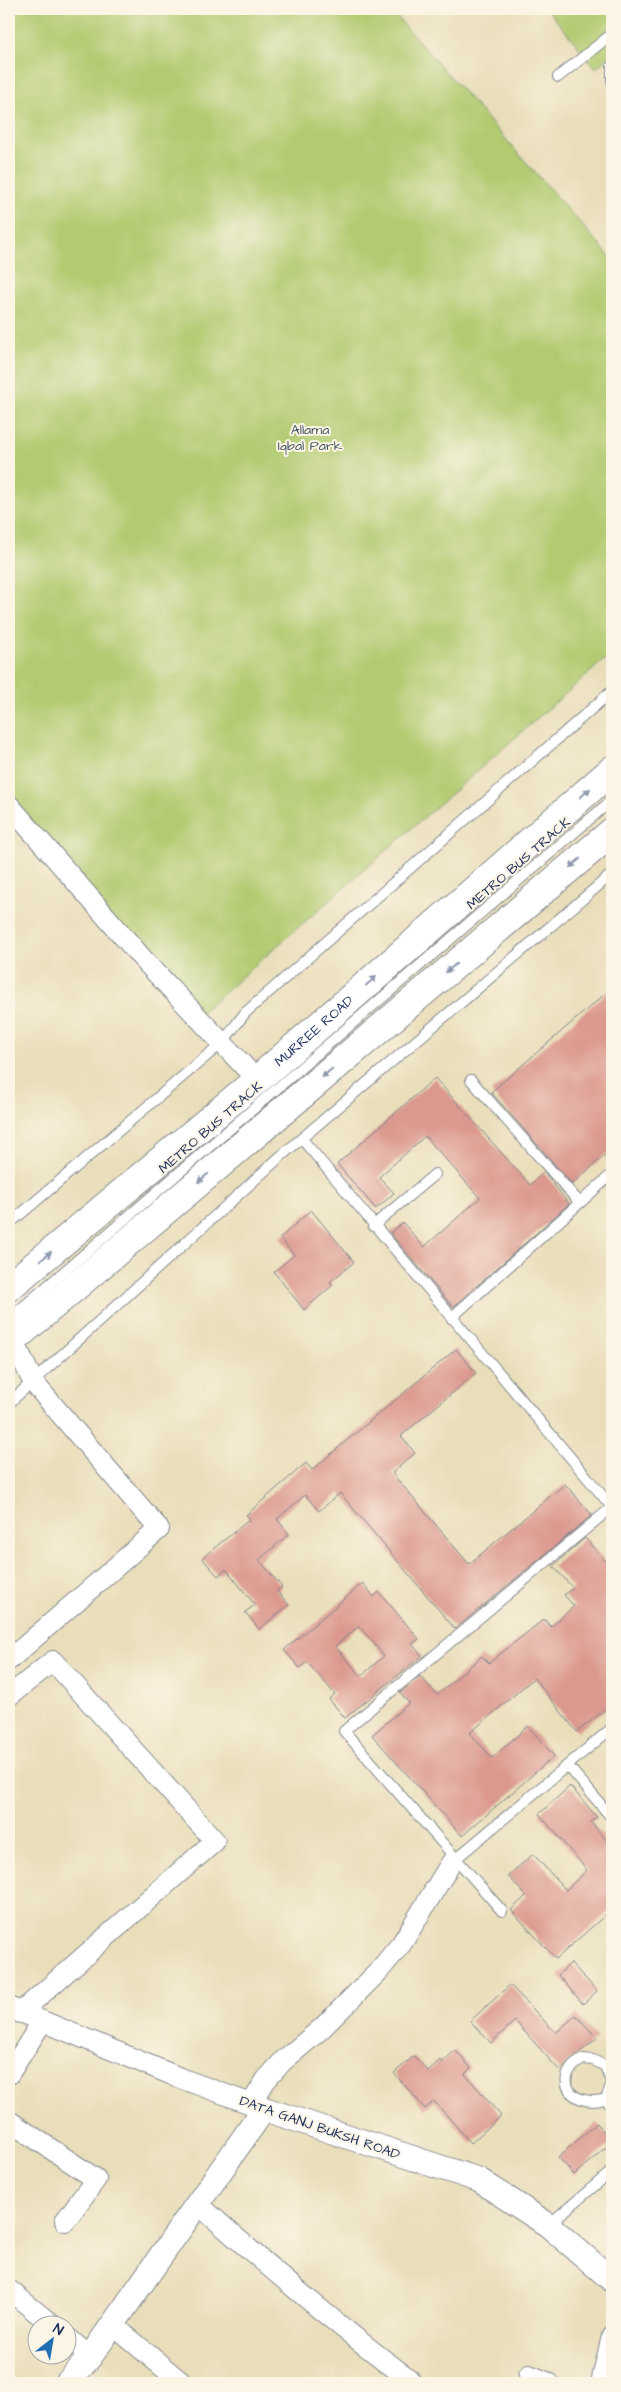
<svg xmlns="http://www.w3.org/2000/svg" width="621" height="2392" font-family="'Architects Daughter',sans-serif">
<rect width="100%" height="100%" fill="#fcf5e5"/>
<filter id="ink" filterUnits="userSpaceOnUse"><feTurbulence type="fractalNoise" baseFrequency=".02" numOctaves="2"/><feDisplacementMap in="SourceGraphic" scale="10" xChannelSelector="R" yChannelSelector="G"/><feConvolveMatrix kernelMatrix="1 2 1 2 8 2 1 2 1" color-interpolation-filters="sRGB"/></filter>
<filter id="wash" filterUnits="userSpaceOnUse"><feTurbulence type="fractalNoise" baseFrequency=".0096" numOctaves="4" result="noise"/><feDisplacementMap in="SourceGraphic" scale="20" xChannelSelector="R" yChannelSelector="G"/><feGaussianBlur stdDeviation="1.12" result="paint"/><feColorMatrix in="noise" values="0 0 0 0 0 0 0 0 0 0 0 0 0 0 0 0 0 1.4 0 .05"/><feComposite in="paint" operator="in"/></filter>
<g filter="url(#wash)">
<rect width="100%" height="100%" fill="#e9deba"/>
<path fill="#b2cb71" stroke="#667d68" d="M 9,9 L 390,9 L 612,259 L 612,653 L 197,1016 L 9,802 Z
M 547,9 L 612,9 L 612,55 L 596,68 Z"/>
<g id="blocks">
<path fill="#db988e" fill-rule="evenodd" d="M 612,988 L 612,1149 L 572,1184 L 491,1092 Z
M 435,1078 L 530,1185 L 544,1172 L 569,1204 L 453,1307 L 390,1233 L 403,1223 L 424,1247 L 480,1198 L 425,1136 L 379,1177 L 394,1193 L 376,1209 L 337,1164 Z
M 311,1210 L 354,1262 L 330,1282 L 333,1285 L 304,1310 L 274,1272 L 294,1255 L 280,1238 Z
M 456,1349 L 476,1373 L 401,1436 L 415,1453 L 392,1473 L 469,1564 L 565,1484 L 592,1515 L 455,1629 L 340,1493 L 319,1511 L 305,1495 L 277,1519 L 289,1534 L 259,1560 L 282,1587 L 277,1591 L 289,1605 L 259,1629 L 245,1612 L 255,1605 L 226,1569 L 218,1576 L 202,1558 L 250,1519 L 246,1515 L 306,1463 L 312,1470 Z
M 585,1538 L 612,1569 L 612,1704 L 577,1732 L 534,1678 L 470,1733 L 492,1758 L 528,1726 L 554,1756 L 462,1836 L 372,1735 L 409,1703 L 400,1693 L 420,1676 L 437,1695 L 482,1656 L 489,1663 L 544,1619 L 551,1627 L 574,1606 L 564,1595 L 573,1588 L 553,1566 Z
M 363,1583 L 374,1597 L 379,1592 L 419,1639 L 412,1644 L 422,1656 L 345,1718 L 329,1699 L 335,1694 L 307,1662 L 300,1668 L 284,1650 ZM 359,1626 L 384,1656 L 361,1676 L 335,1646 Z
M 570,1786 L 597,1817 L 591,1822 L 612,1847 L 612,1909 L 556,1959 L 511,1910 L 526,1896 L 508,1876 L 533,1854 L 566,1890 L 587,1870 L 539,1814 Z
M 571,1963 L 597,1991 L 583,2004 L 558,1975 Z
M 510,1985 L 556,2033 L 576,2015 L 597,2038 L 569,2061 L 560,2071 L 515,2021 L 491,2043 L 470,2021 Z
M 455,2050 L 471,2068 L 465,2074 L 501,2116 L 471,2143 L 434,2101 L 425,2109 L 394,2073 L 414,2056 L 428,2071 L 440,2060 L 442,2063 Z
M 597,2123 L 612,2142 L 574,2175 L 558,2157 Z"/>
</g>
</g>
<g filter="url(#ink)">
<use href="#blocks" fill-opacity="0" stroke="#82868c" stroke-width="1"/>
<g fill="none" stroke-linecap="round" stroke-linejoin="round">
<defs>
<path id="service" d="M 612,66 L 612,81
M 558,77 L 612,34
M 471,1080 L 580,1203
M 302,1139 L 612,1507
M 9,1224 L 222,1043 L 245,1013 L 612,691
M 373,1226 L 435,1174
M 451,1318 L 612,1174
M 9,1319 L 612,800
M 9,1403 L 281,1156 L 612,874
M 568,1766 L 612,1818
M 452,1862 L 612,1728
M 502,1911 L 344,1731 L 612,1507
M 583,2059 L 593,2060 L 605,2066 L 612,2083 L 606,2099 C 571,2109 550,2077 583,2059 Z
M 606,2099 L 612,2108
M 548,2225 L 612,2171"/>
<path id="minor" d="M 9,805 L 142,958 L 257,1080
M 9,1660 L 159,1529 L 33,1382 L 13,1339
M 9,1696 L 53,1661 L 215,1841 L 20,2013
M 11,2008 L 180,2078 L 262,2108
M 9,2074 L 42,2022
M 251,2104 L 266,2080 L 283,2061 L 322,2028 L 377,1973 L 402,1943 L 451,1863
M 9,2121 L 96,2179 L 65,2221
M 198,2204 C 266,2265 335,2324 409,2379
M 9,2290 L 51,2324
M 113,2325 L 182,2383
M 68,2338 L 90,2357
M 529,2375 L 549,2383
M 601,2383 L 612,2336"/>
<path id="tertiary" d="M 67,2383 L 90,2357 L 264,2109 L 479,2180 L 548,2225 L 612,2280"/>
<g id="primary">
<path id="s1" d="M 9,1287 L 257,1080 L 612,770"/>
<path d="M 9,1343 L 612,832"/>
</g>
</defs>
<use href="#service" stroke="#82868c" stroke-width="12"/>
<use href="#minor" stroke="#82868c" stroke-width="22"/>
<use href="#tertiary" stroke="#82868c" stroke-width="26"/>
<use href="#primary" stroke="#82868c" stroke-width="30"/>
<use href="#service" stroke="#fff" stroke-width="10"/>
<use href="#minor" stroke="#fff" stroke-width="20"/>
<use href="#tertiary" stroke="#fff" stroke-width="24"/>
<use href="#primary" stroke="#fff" stroke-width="28"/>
</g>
<defs><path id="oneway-solid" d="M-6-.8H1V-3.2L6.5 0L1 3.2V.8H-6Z" transform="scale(1.25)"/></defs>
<g fill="#8d97ae">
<use href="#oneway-solid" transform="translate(585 793) rotate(-41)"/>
<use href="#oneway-solid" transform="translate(575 863) rotate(140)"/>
<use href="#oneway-solid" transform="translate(451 968) rotate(140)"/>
<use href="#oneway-solid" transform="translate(371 981) rotate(-41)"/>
<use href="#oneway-solid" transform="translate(327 1073) rotate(140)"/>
<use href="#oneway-solid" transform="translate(203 1178) rotate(140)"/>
<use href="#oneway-solid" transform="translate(46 1256) rotate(-40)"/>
</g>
</g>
<g text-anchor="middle" stroke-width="4" stroke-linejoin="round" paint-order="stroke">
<g font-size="14" fill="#415663" stroke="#fcf5e5">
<text x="310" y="434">Allama<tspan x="310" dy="16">Iqbal Park</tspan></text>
</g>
<g font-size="14" fill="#1b2f5e" stroke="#fcf5e5">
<text transform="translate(518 863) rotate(-41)" y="5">METRO BUS TRACK</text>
<text dy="5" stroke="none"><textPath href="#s1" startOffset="398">MURREE ROAD</textPath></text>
<text transform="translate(210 1127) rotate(-41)" y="5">METRO BUS TRACK</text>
<text transform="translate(320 2127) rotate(19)" y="5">DATA GANJ BUKSH ROAD</text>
</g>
</g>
<rect width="621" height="2392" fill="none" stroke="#fcf5e5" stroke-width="30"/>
<g transform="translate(52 2340) rotate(31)"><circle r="24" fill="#fcf5e5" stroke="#a2a6af"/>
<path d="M0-4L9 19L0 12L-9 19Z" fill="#1f6fb2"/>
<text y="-8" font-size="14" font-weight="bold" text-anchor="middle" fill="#1b2f5e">N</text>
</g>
</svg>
